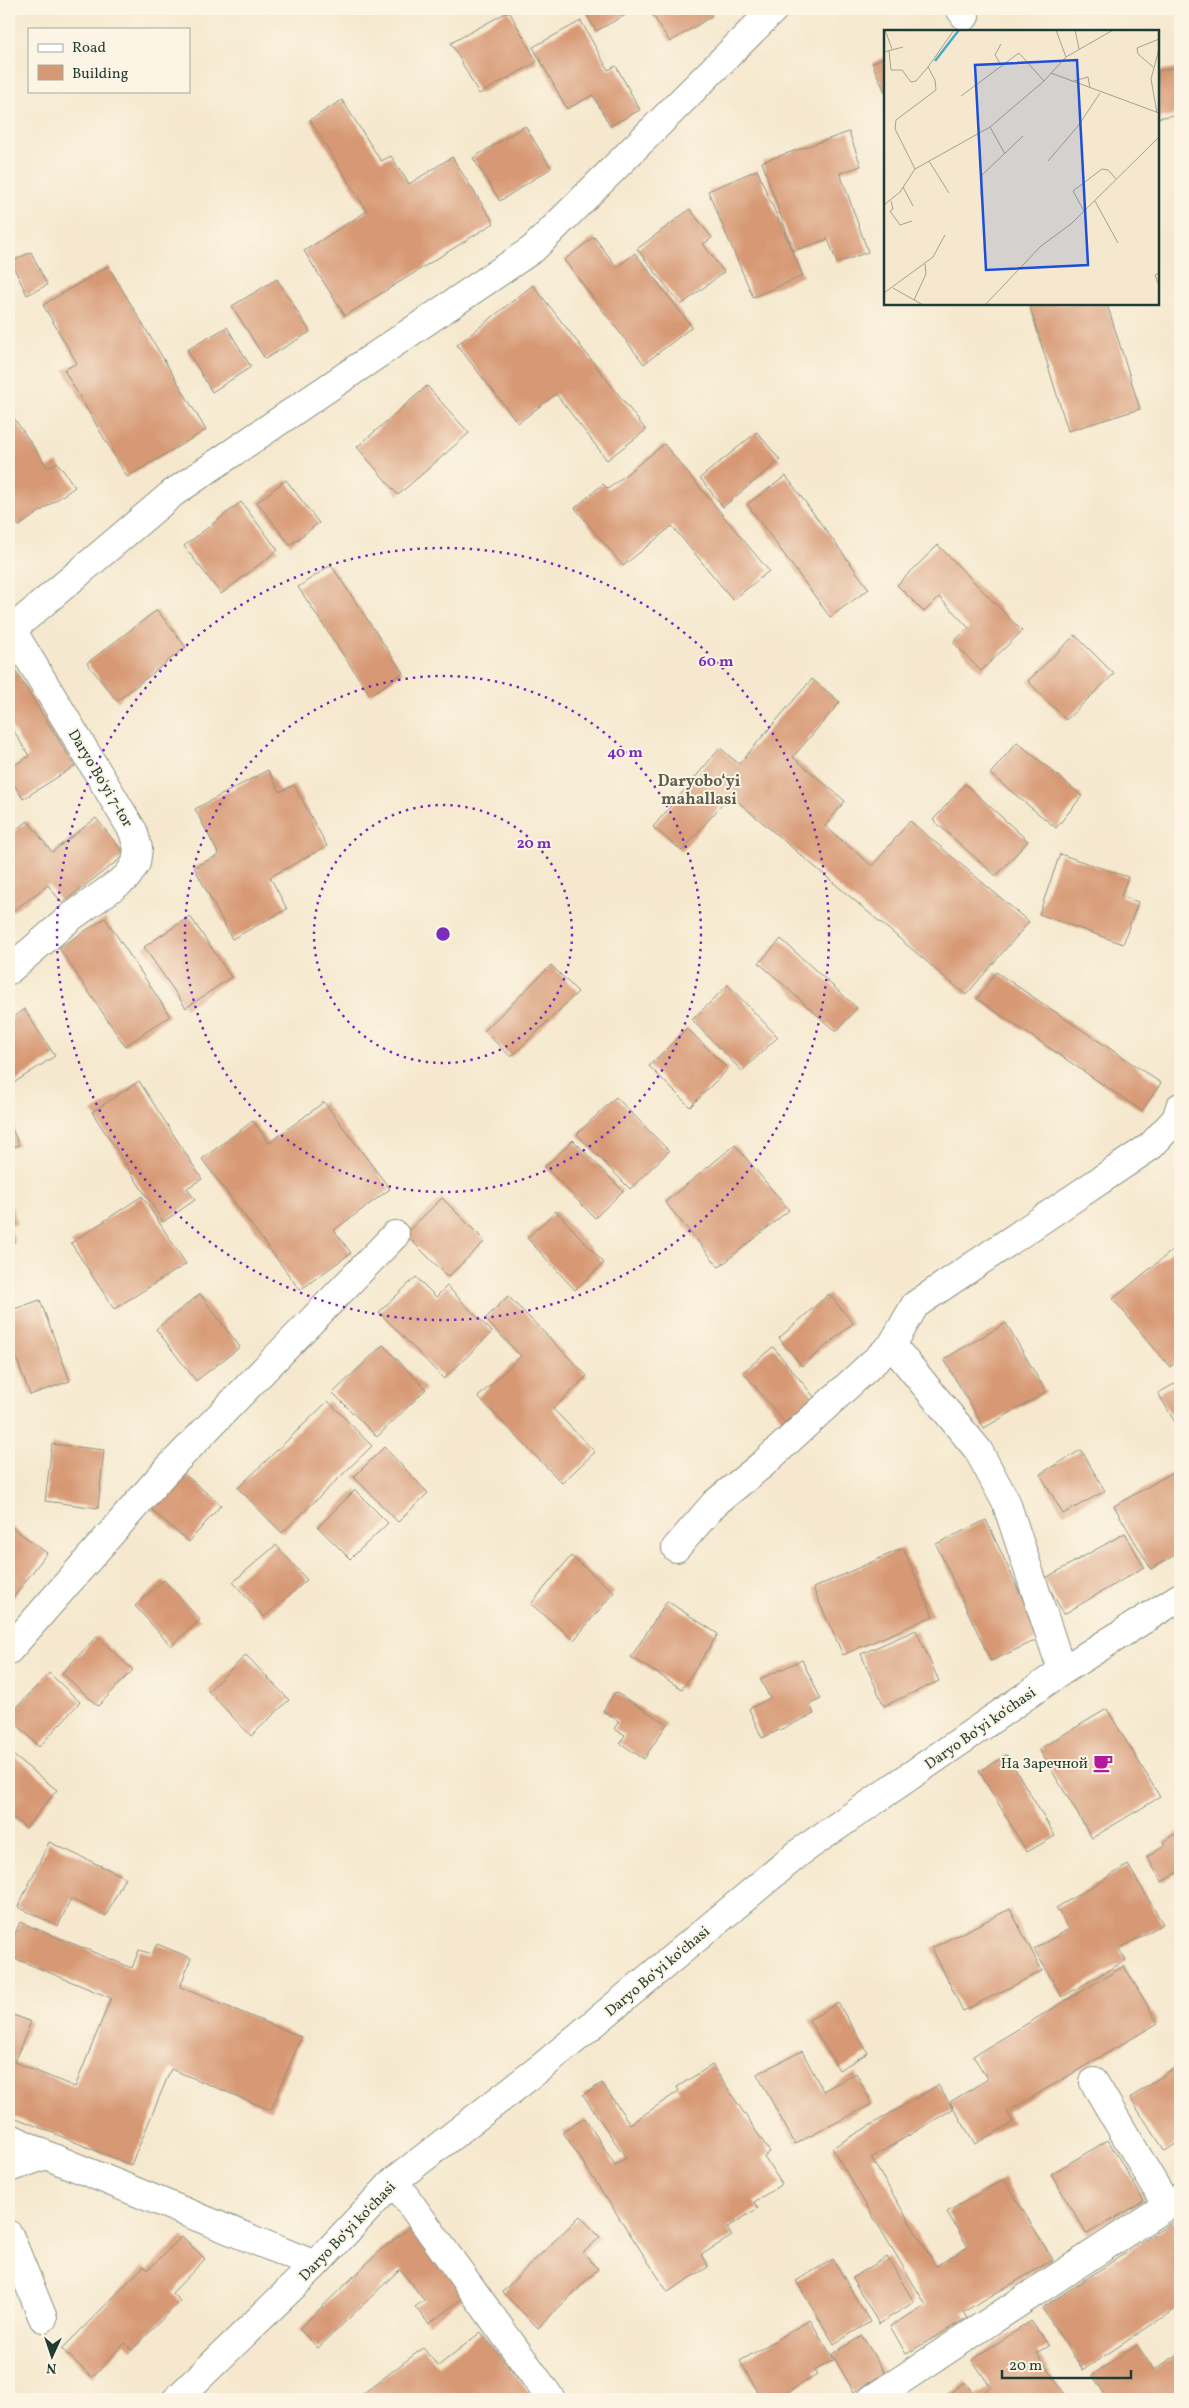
<svg xmlns="http://www.w3.org/2000/svg" width="1189" height="2408" font-family="Vollkorn,serif">
<rect width="100%" height="100%" fill="#fcf5e5"/>
<filter id="ink" filterUnits="userSpaceOnUse"><feTurbulence type="fractalNoise" baseFrequency=".02" numOctaves="2"/><feDisplacementMap in="SourceGraphic" scale="10" xChannelSelector="R" yChannelSelector="G"/><feConvolveMatrix kernelMatrix="1 2 1 2 8 2 1 2 1" color-interpolation-filters="sRGB"/></filter>
<filter id="wash" filterUnits="userSpaceOnUse"><feTurbulence type="fractalNoise" baseFrequency=".0096" numOctaves="4" result="noise"/><feDisplacementMap in="SourceGraphic" scale="20" xChannelSelector="R" yChannelSelector="G"/><feGaussianBlur stdDeviation="1.12" result="paint"/><feColorMatrix in="noise" values="0 0 0 0 0 0 0 0 0 0 0 0 0 0 0 0 0 1.4 0 .05"/><feComposite in="paint" operator="in"/></filter>
<g filter="url(#wash)">
<rect width="100%" height="100%" fill="#f5e8ce"/>
<g id="blocks">
<path fill="#d79975" d="M 584,9 L 636,9 L 596,31 Z
M 649,9 L 708,9 L 712,16 L 670,42 Z
M 509,11 L 537,62 L 479,94 L 451,43 Z
M 581,21 L 608,70 L 616,66 L 640,110 L 610,126 L 593,95 L 567,109 L 533,47 Z
M 885,57 L 885,92 L 872,63 Z
M 1175,68 L 1180,93 L 1180,114 L 1158,118 L 1158,71 Z
M 342,100 L 381,161 L 391,156 L 409,184 L 452,157 L 494,223 L 345,316 L 304,251 L 367,211 L 310,120 Z
M 525,126 L 551,168 L 500,201 L 473,158 Z
M 849,132 L 861,166 L 840,173 L 868,252 L 837,263 L 828,239 L 793,251 L 762,162 Z
M 757,170 L 803,276 L 753,297 L 708,191 Z
M 690,209 L 712,238 L 703,244 L 724,272 L 681,305 L 637,249 Z
M 594,237 L 617,267 L 635,253 L 692,327 L 644,364 L 564,260 Z
M 31,252 L 47,285 L 27,295 L 11,262 Z
M 108,266 L 206,430 L 127,477 L 64,370 L 77,363 L 43,305 Z
M 277,279 L 310,332 L 265,359 L 232,306 Z
M 533,285 L 646,430 L 607,460 L 556,394 L 518,423 L 457,345 Z
M 1029,304 L 1107,304 L 1140,409 L 1068,431 Z
M 227,327 L 251,367 L 212,392 L 187,350 Z
M 427,386 L 469,433 L 398,495 L 357,447 Z
M 9,411 L 48,468 L 57,462 L 75,487 L 19,526 L 9,510 Z
M 757,432 L 780,460 L 723,507 L 700,478 Z
M 664,444 L 769,571 L 733,600 L 672,526 L 623,566 L 575,508 L 603,484 L 608,489 Z
M 786,476 L 869,589 L 830,617 L 747,504 Z
M 286,480 L 319,523 L 290,545 L 257,502 Z
M 241,502 L 278,550 L 221,594 L 184,546 Z
M 938,545 L 1022,631 L 981,671 L 953,642 L 969,628 L 939,597 L 924,612 L 897,585 Z
M 331,565 L 403,673 L 370,695 L 298,587 Z
M 157,610 L 186,647 L 117,701 L 87,663 Z
M 1075,635 L 1114,674 L 1066,720 L 1028,681 Z
M 13,667 L 75,766 L 23,799 L 9,776 L 9,769 L 29,756 L 9,723 L 9,669 Z
M 812,679 L 840,702 L 793,757 L 845,801 L 825,826 L 872,866 L 910,821 L 1029,922 L 966,995 L 730,795 L 682,851 L 653,827 L 720,748 L 739,764 Z
M 1017,742 L 1082,796 L 1056,828 L 990,774 Z
M 268,770 L 280,792 L 294,785 L 327,846 L 270,877 L 287,909 L 232,939 L 194,867 L 219,855 L 195,809 Z
M 965,784 L 1028,841 L 996,876 L 933,820 Z
M 96,818 L 125,855 L 62,903 L 48,885 L 9,914 L 9,835 L 28,821 L 52,852 Z
M 1060,854 L 1128,877 L 1121,896 L 1138,902 L 1123,944 L 1039,914 Z
M 190,916 L 231,977 L 186,1008 L 144,947 Z
M 105,918 L 170,1016 L 125,1046 L 59,948 Z
M 781,939 L 857,1008 L 836,1032 L 759,963 Z
M 551,965 L 578,992 L 511,1057 L 484,1031 Z
M 996,972 L 1161,1083 L 1142,1111 L 977,999 Z
M 728,985 L 778,1037 L 742,1071 L 692,1020 Z
M 24,1009 L 55,1056 L 9,1086 L 9,1020 Z
M 687,1028 L 728,1069 L 690,1107 L 649,1066 Z
M 139,1081 L 202,1179 L 187,1188 L 195,1200 L 163,1222 L 92,1112 Z
M 616,1097 L 669,1151 L 630,1189 L 577,1134 Z
M 324,1102 L 390,1189 L 334,1230 L 351,1253 L 300,1290 L 202,1159 L 253,1121 L 269,1143 Z
M 9,1121 L 19,1145 L 9,1149 Z
M 573,1140 L 623,1191 L 595,1218 L 545,1167 Z
M 735,1145 L 789,1210 L 719,1267 L 665,1202 Z
M 142,1196 L 186,1264 L 114,1309 L 71,1243 Z
M 9,1198 L 17,1224 L 10,1226 L 15,1242 L 9,1244 Z
M 442,1198 L 485,1241 L 448,1277 L 405,1234 Z
M 556,1211 L 604,1263 L 575,1290 L 527,1238 Z
M 1180,1244 L 1180,1359 L 1170,1367 L 1113,1299 Z
M 416,1277 L 436,1297 L 447,1286 L 492,1332 L 444,1379 L 379,1312 Z
M 200,1294 L 240,1347 L 196,1381 L 156,1329 Z
M 829,1294 L 853,1323 L 802,1366 L 779,1338 Z
M 508,1296 L 587,1376 L 553,1409 L 595,1452 L 562,1483 L 478,1397 L 521,1356 L 485,1319 Z
M 40,1300 L 70,1381 L 30,1395 L 9,1338 L 9,1311 Z
M 1006,1323 L 1046,1392 L 984,1428 L 944,1359 Z
M 383,1345 L 426,1389 L 377,1437 L 333,1393 Z
M 773,1347 L 815,1398 L 785,1423 L 743,1372 Z
M 1180,1381 L 1180,1431 L 1158,1393 Z
M 328,1401 L 372,1446 L 282,1533 L 238,1488 Z
M 52,1444 L 104,1450 L 98,1508 L 45,1501 Z
M 384,1447 L 428,1493 L 398,1522 L 354,1477 Z
M 1081,1450 L 1105,1491 L 1063,1514 L 1040,1474 Z
M 1177,1470 L 1180,1476 L 1180,1552 L 1151,1569 L 1114,1506 Z
M 183,1473 L 221,1505 L 189,1542 L 151,1509 Z
M 355,1490 L 388,1523 L 350,1559 L 318,1527 Z
M 986,1520 L 1041,1638 L 991,1661 L 936,1544 Z
M 9,1525 L 47,1553 L 10,1602 L 9,1601 Z
M 1125,1533 L 1144,1567 L 1064,1614 L 1044,1579 Z
M 276,1545 L 307,1580 L 264,1617 L 233,1582 Z
M 903,1548 L 933,1616 L 843,1655 L 813,1588 Z
M 571,1556 L 614,1592 L 574,1640 L 531,1604 Z
M 164,1580 L 200,1620 L 171,1646 L 135,1606 Z
M 667,1601 L 718,1634 L 682,1689 L 631,1657 Z
M 916,1630 L 939,1681 L 884,1706 L 861,1654 Z
M 97,1636 L 133,1670 L 98,1706 L 62,1673 Z
M 246,1655 L 289,1700 L 251,1736 L 208,1691 Z
M 802,1660 L 821,1699 L 810,1704 L 814,1714 L 762,1738 L 749,1709 L 770,1698 L 760,1679 Z
M 49,1673 L 80,1702 L 39,1747 L 9,1716 Z
M 615,1692 L 667,1724 L 644,1759 L 620,1743 L 625,1735 L 614,1729 L 619,1721 L 603,1711 Z
M 1107,1709 L 1160,1797 L 1092,1838 L 1039,1749 Z
M 9,1752 L 57,1790 L 26,1828 L 9,1814 Z
M 1007,1755 L 1055,1836 L 1027,1852 L 979,1771 Z
M 1180,1831 L 1180,1871 L 1162,1882 L 1147,1857 L 1166,1845 L 1164,1841 Z
M 49,1842 L 125,1877 L 106,1916 L 71,1899 L 58,1926 L 18,1907 Z
M 1128,1865 L 1163,1924 L 1119,1949 L 1126,1960 L 1062,1997 L 1034,1949 L 1069,1929 L 1056,1908 Z
M 1010,1909 L 1042,1971 L 963,2011 L 932,1948 Z
M 20,1922 L 132,1968 L 139,1950 L 152,1954 L 157,1944 L 191,1958 L 180,1987 L 301,2037 L 271,2110 L 171,2069 L 131,2165 L 9,2115 L 9,2013 L 31,2022 L 14,2062 L 75,2087 L 111,1998 L 9,1956 L 9,1949 Z
M 1124,1966 L 1158,2023 L 1007,2112 L 1013,2122 L 975,2144 L 950,2102 L 988,2079 L 973,2056 Z
M 838,2003 L 868,2053 L 839,2070 L 809,2020 Z
M 802,2051 L 823,2091 L 856,2073 L 872,2104 L 795,2144 L 757,2074 Z
M 1180,2064 L 1180,2141 L 1165,2151 L 1130,2098 Z
M 712,2065 L 770,2152 L 764,2157 L 782,2184 L 754,2202 L 758,2208 L 727,2228 L 732,2236 L 701,2255 L 708,2267 L 668,2292 L 563,2132 L 585,2118 L 615,2165 L 626,2158 L 583,2095 L 602,2083 L 630,2124 L 679,2091 L 677,2087 Z
M 938,2085 L 953,2109 L 871,2158 L 936,2266 L 968,2247 L 947,2212 L 1004,2179 L 1053,2260 L 963,2312 L 967,2318 L 906,2354 L 890,2326 L 926,2305 L 832,2148 Z
M 1108,2140 L 1144,2201 L 1087,2234 L 1051,2174 Z
M 580,2216 L 600,2237 L 583,2253 L 598,2269 L 538,2328 L 502,2292 Z
M 1180,2217 L 1180,2306 L 1083,2370 L 1042,2308 Z
M 411,2227 L 465,2296 L 429,2324 L 415,2307 L 424,2300 L 400,2269 L 318,2348 L 299,2329 L 383,2248 Z
M 182,2236 L 205,2259 L 172,2293 L 180,2301 L 132,2350 L 125,2343 L 92,2377 L 62,2349 L 144,2266 L 148,2270 Z
M 887,2257 L 914,2302 L 879,2324 L 852,2278 Z
M 833,2259 L 870,2322 L 834,2344 L 796,2281 Z
M 810,2320 L 834,2360 L 814,2371 L 817,2375 L 776,2399 L 762,2399 L 740,2361 Z
M 1031,2321 L 1049,2346 L 1037,2353 L 1068,2399 L 941,2399 L 965,2382 L 976,2397 L 991,2387 L 972,2360 Z
M 481,2332 L 534,2399 L 356,2399 L 423,2348 L 438,2366 Z
M 862,2336 L 885,2373 L 854,2392 L 832,2354 Z
M 1137,2345 L 1154,2370 L 1180,2353 L 1180,2399 L 1108,2399 L 1092,2375 Z"/>
</g>
</g>
<g filter="url(#ink)">
<use href="#blocks" fill-opacity="0" stroke="#8a9281" stroke-width="1"/>
<g fill="none" stroke-linecap="round" stroke-linejoin="round">
<defs>
<path id="minor" d="M 960,9 L 965,16
M 9,632 L 173,493 L 533,249 L 774,9
M 9,970 L 71,917 L 127,877 L 136,863 L 138,848 L 133,831 L 12,630
M 892,1345 L 978,1450 L 1006,1502 L 1062,1671
M 676,1548 L 715,1503 L 763,1464 L 892,1345 L 915,1305 L 1151,1146 L 1176,1119 L 1180,1107
M 9,1650 L 163,1474 L 395,1235
M 1094,2082 L 1167,2206
M 9,2137 L 46,2155 L 315,2265
M 9,2168 L 46,2155
M 394,2181 L 551,2399
M 9,2235 L 43,2318
M 177,2399 L 315,2265 L 394,2181 L 544,2065 L 800,1852 L 1062,1671 L 1180,1597
M 872,2399 L 1180,2197"/>
</defs>
<use href="#minor" stroke="#8a9281" stroke-width="30"/>
<use href="#minor" stroke="#fff" stroke-width="28"/>
</g>
</g>
<g fill="none" stroke="#7b2cbf" stroke-width="2.5" stroke-dasharray="2.5 5">
<circle cx="443" cy="934" r="129"/>
<circle cx="443" cy="934" r="258"/>
<circle cx="443" cy="934" r="386"/>
</g>
<defs>
<symbol id="cafe-bare" viewBox="-9 -9 18 18"><path d="M-5.5-4.5H6V0H3Q3 3.5 0 3.5H-2.5Q-5.5 3.5-5.5 0ZM3-3.2v2h1.7v-2ZM-6 4.5H4V6H-6Z" fill="#b5179e" stroke="#fcf5e5" stroke-width="2.5" paint-order="stroke"/></symbol>
</defs>
<g fill-rule="evenodd">
<use href="#cafe-bare" x="1089" y="1749" width="28" height="28"/>
</g>
<g text-anchor="middle" stroke-width="4" stroke-linejoin="round" paint-order="stroke">
<g font-size="15" fill="#1f3d34" stroke="#fcf5e5">
<text transform="translate(101 778) rotate(59)" y="5">Daryo Bo'yi 7-tor</text>
<text transform="translate(980 1728) rotate(-35)" y="5">Daryo Boʻyi koʻchasi</text>
<text transform="translate(657 1971) rotate(-40)" y="5">Daryo Boʻyi koʻchasi</text>
<text transform="translate(347 2231) rotate(-46)" y="5">Daryo Boʻyi koʻchasi</text>
</g>
<g font-size="15" fill="#1f3d34" stroke="#fcf5e5" text-anchor="end">
<text x="1088" y="1768">На Заречной</text>
</g>
<g font-size="16" font-weight="bold" fill="#5f5d4b" stroke="#fcf5e5">
<text x="699" y="786">Daryoboʻyi<tspan x="699" dy="18">mahallasi</tspan></text>
</g>
</g>
<g transform="translate(884 30)">
<rect width="275" height="275" fill="#f5e8ce"/>
<path fill="none" stroke="#49abc9" stroke-width="2.5" d="M 51,31 L 75,0"/>
<path fill="none" stroke="#9fa490" stroke-width="1" d="M 1,0 L 8,19M 172,0 L 182,27M 191,0 L 195,19M 117,14 L 111,25 L 117,35M 5,21 L 7,40 L 18,40 L 27,52 L 32,51 L 44,37M 0,22 L 19,17M 269,37 L 254,24 L 253,18 L 275,9M 167,43 L 275,83M 190,51 L 204,47 L 206,58M 77,66 L 135,23 L 160,51M 273,83 L 267,49 L 275,19M 106,97 L 121,124M 45,131 L 65,163M 164,131 L 194,96 L 216,63M 31,139 L 11,99 L 12,90 L 52,60 L 51,50 L 44,37 L 70,0M 19,157 L 29,176M 97,165 L 98,145 L 139,106M 7,171 L 9,179 L 6,181 L 16,195 L 28,191M 211,171 L 234,213M 0,175 L 16,162 L 31,139 L 106,97 L 160,51 L 182,27 L 229,0M 200,181 L 189,161 L 218,139 L 224,140 L 232,149M 275,243 L 271,245 L 275,256M 9,258 L 39,275M 0,263 L 49,227 L 61,205M 30,270 L 42,244 L 41,234M 101,275 L 157,216 L 187,194 L 275,107"/>
<path fill="#1d4ed8" fill-opacity="0.15" stroke="#1d4ed8" stroke-width="2.5" d="M 193,30 L 204,235 L 102,240 L 91,35 Z"/>
<rect width="275" height="275" fill="none" stroke="#1f3d34" stroke-width="2.5"/>
</g>
<circle cx="443" cy="934" r="8" fill="#7b2cbf" stroke="#fcf5e5" stroke-width="2.5"/>
<g font-size="15" text-anchor="middle" font-weight="bold" fill="#7b2cbf" stroke="#fcf5e5" stroke-width="4" stroke-linejoin="round" paint-order="stroke">
<text x="716" y="666">60 m</text>
<text x="625" y="757">40 m</text>
<text x="534" y="848">20 m</text>
</g>
<rect width="1189" height="2408" fill="none" stroke="#fcf5e5" stroke-width="30"/>
<rect x="28" y="28" width="162" height="65" fill="#fcf5e5" stroke="#a4ab9e"/>
<rect x="38" y="44" width="25" height="8" fill="#ffffff" stroke="#a4ab9e"/>
<text x="72" y="52" font-size="15" fill="#1f3d34">Road</text>
<rect x="38" y="65" width="25" height="15" fill="#d79975" stroke="#a4ab9e"/>
<text x="72" y="78" font-size="15" fill="#1f3d34">Building</text>
<g transform="translate(52 2356) rotate(183)" stroke="#fcf5e5" stroke-width="4" paint-order="stroke">
<path d="M0-4L9 19L0 12L-9 19Z" fill="#1f3d34"/>
<text y="-8" font-size="14" font-weight="bold" text-anchor="middle" fill="#1f3d34">N</text>
</g>
<path d="M1002 2370v8h129v-8" fill="none" stroke="#1f3d34" stroke-width="2.5"/>
<text x="1009" y="2370" font-size="15" fill="#1f3d34" stroke="#fcf5e5" stroke-width="4" paint-order="stroke">20 m</text>
</svg>
